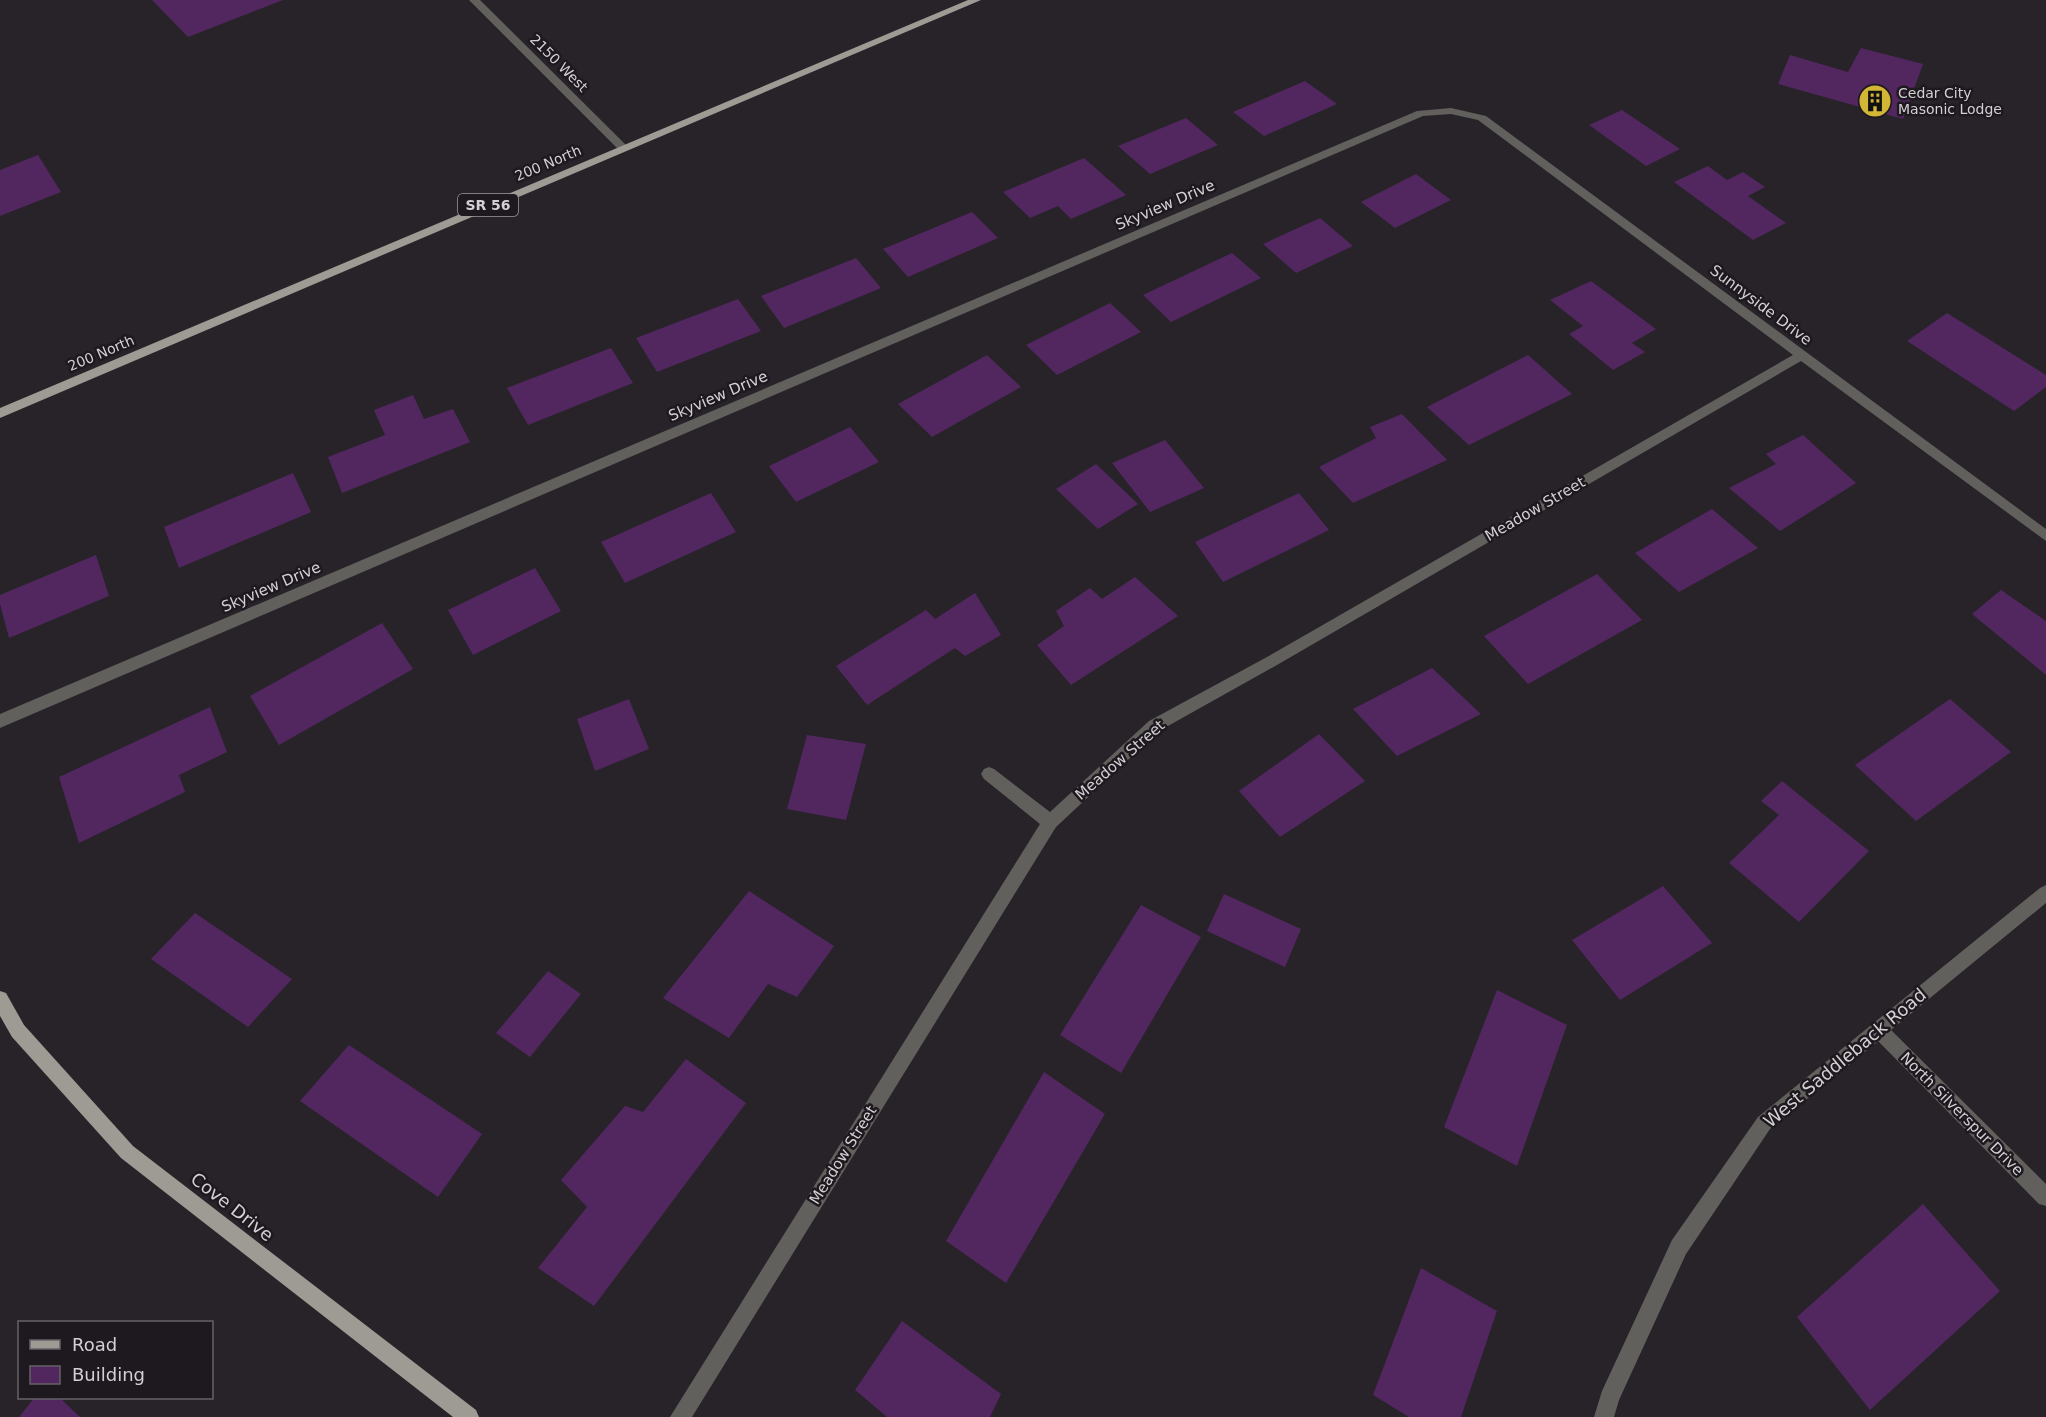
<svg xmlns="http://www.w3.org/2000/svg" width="2046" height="1417" font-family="'DejaVu Sans',sans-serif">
<rect width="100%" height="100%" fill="#272329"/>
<path fill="#522760" d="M 152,0 L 283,0 L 188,37 Z
M 1861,48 L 1923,64 L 1903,119 L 1778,84 L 1790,55 L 1848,72 Z
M 1305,81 L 1337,104 L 1264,136 L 1233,112 Z
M 1622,110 L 1680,149 L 1646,166 L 1589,125 Z
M 1186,118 L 1218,145 L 1150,174 L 1118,146 Z
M 38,155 L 61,192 L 0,216 L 0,170 Z
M 1084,158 L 1126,195 L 1071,219 L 1058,206 L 1030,218 L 1003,192 Z
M 1708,166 L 1727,180 L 1743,172 L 1765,187 L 1748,196 L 1786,223 L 1753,240 L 1674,182 Z
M 1416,174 L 1451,200 L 1395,228 L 1361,202 Z
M 972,212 L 998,238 L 908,277 L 883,249 Z
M 1320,218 L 1353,246 L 1296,273 L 1263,244 Z
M 1232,253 L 1261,278 L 1171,322 L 1143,295 Z
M 856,258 L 881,288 L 784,328 L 761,296 Z
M 1591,281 L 1656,329 L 1632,343 L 1645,352 L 1613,370 L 1569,334 L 1583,326 L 1550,300 Z
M 738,299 L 761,331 L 657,372 L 636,338 Z
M 1110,303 L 1141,332 L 1057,375 L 1026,345 Z
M 1947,313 L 2046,375 L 2046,387 L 2014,411 L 1907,341 Z
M 611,348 L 633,383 L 528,425 L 507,388 Z
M 987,355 L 1021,387 L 932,437 L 898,404 Z
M 1528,355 L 1572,394 L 1469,445 L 1427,407 Z
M 413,395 L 424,419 L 453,409 L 470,442 L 342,493 L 328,457 L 385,435 L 374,410 Z
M 1402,414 L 1447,460 L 1353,503 L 1319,467 L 1376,438 L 1370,427 Z
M 850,427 L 879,462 L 796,502 L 769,466 Z
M 1803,435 L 1856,483 L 1780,531 L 1729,488 L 1776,464 L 1766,454 Z
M 1165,440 L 1204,488 L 1150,512 L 1112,463 Z
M 1096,464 L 1138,504 L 1098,529 L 1056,489 Z
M 293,473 L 311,512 L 179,568 L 164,527 Z
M 711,493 L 736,532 L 625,583 L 601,542 Z
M 1299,493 L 1329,530 L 1223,582 L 1195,542 Z
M 1712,509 L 1758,548 L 1679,592 L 1635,553 Z
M 96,555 L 109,596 L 9,638 L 0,604 L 0,595 Z
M 535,568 L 561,611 L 473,655 L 448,610 Z
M 1597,574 L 1642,620 L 1528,684 L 1484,636 Z
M 1135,577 L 1178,616 L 1071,685 L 1037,645 L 1064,626 L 1056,611 L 1090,588 L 1102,599 Z
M 2001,590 L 2046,621 L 2046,675 L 1972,614 Z
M 975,593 L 1001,635 L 965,656 L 955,648 L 867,705 L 836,666 L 926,610 L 935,619 Z
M 382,623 L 413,669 L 279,745 L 250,696 Z
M 1432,668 L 1481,714 L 1397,756 L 1353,709 Z
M 629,699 L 649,749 L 595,771 L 577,719 Z
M 1950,699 L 2011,752 L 1916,821 L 1855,765 Z
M 210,707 L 227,752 L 179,775 L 185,792 L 79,843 L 59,777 Z
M 1319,734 L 1365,781 L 1280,837 L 1239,791 Z
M 807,735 L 866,744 L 846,820 L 787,809 Z
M 1782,781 L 1869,851 L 1799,922 L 1729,863 L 1779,815 L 1761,801 Z
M 1663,886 L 1712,943 L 1620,1000 L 1572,940 Z
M 749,891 L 834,946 L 797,997 L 768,984 L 729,1038 L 663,998 Z
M 1224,894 L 1301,929 L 1285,967 L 1207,931 Z
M 1141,905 L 1201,937 L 1121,1073 L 1060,1035 Z
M 195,913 L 292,979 L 248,1027 L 151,959 Z
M 548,971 L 581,994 L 530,1057 L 496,1033 Z
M 1497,990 L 1567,1025 L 1517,1166 L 1444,1127 Z
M 349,1045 L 482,1134 L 438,1197 L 300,1101 Z
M 686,1059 L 746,1103 L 594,1306 L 538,1268 L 587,1207 L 561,1180 L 625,1106 L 643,1112 Z
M 1044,1072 L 1105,1114 L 1006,1283 L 946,1241 Z
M 1923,1204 L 2000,1291 L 1870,1410 L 1797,1317 Z
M 1421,1268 L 1497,1311 L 1461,1417 L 1409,1417 L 1373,1395 Z
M 902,1321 L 1001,1394 L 990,1417 L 887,1417 L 855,1390 Z
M 34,1398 L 60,1398 L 80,1417 L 19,1417 Z"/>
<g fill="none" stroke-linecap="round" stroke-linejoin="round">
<path fill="#61605d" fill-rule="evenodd" d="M 469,0 L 480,0 L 627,146 L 627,150 L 619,150 Z
M 1451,108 L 1486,116 L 2046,529 L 2046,541 L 1801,361 L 1277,665 L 1159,731 L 1056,827 L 692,1417 L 670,1417 L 1040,824 L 984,779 L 981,774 L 984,769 L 989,767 L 994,769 L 1050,812 L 1149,721 L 1267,657 L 1793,355 L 1478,120 L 1451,114 L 1423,116 L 0,728 L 0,714 L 1417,111 Z
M 2046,885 L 2046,903 L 1891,1030 L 2046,1184 L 2046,1206 L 2039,1204 L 1878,1041 L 1770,1129 L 1686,1254 L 1619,1400 L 1614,1417 L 1594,1417 L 1602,1391 L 1672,1240 L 1758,1117 L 2040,888 Z"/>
<path fill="#9d9b94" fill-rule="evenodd" d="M 968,0 L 981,0 L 0,418 L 0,408 Z
M 0,991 L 6,993 L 24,1025 L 133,1146 L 476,1410 L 479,1417 L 453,1417 L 121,1158 L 12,1037 L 0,1016 Z"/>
</g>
<defs>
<symbol id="building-disc" viewBox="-11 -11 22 22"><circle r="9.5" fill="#d3b635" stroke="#1e191f"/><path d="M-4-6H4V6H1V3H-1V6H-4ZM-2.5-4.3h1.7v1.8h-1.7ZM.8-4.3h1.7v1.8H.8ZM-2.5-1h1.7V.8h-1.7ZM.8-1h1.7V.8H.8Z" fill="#111"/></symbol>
</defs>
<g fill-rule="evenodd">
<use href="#building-disc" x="1856" y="82" width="38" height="38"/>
</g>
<g text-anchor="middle" stroke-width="5" stroke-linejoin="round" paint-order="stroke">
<g font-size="14" fill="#d3d0d4" stroke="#1e191f">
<text transform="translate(559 63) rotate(45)" y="5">2150 West</text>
<text transform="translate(548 163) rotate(-23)" y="5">200 North</text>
<text transform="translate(101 353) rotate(-23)" y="5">200 North</text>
</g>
<g font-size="14" fill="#d3d0d4" stroke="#1e191f" text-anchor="start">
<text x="1898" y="98">Cedar City<tspan x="1898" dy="16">Masonic Lodge</tspan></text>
</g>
<rect fill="#1e191f" stroke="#9d999e" stroke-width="1.5" x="458" y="194" width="60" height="22" rx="4.5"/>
<g font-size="14" font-weight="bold" fill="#d3d0d4">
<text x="488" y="210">SR 56</text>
</g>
<g font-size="15" fill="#d3d0d4" stroke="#1e191f">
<text transform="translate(1165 205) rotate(-23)" y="5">Skyview Drive</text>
<text transform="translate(1761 305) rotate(37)" y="5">Sunnyside Drive</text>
<text transform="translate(718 396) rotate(-23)" y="5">Skyview Drive</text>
<text transform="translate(1535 509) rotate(-30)" y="5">Meadow Street</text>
<text transform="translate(271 587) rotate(-23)" y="5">Skyview Drive</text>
<text transform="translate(1120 760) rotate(-41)" y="5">Meadow Street</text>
<text transform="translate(1962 1114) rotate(45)" y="5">North Silverspur Drive</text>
<text transform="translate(843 1155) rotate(-58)" y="5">Meadow Street</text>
</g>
<g font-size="18" fill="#d3d0d4" stroke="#1e191f">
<text transform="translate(1845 1058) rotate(-40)" y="6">West Saddleback Road</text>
<text transform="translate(232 1207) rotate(38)" y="6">Cove Drive</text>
</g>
</g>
<rect x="18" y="1321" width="195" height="78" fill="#1e191f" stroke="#666267" stroke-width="1.5"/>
<rect x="30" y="1340" width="30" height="9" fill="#9d9b94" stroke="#666267" stroke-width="1.5"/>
<text x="72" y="1351" font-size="18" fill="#d3d0d4">Road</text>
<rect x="30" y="1366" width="30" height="18" fill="#522760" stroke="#666267" stroke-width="1.5"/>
<text x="72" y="1381" font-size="18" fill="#d3d0d4">Building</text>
</svg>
